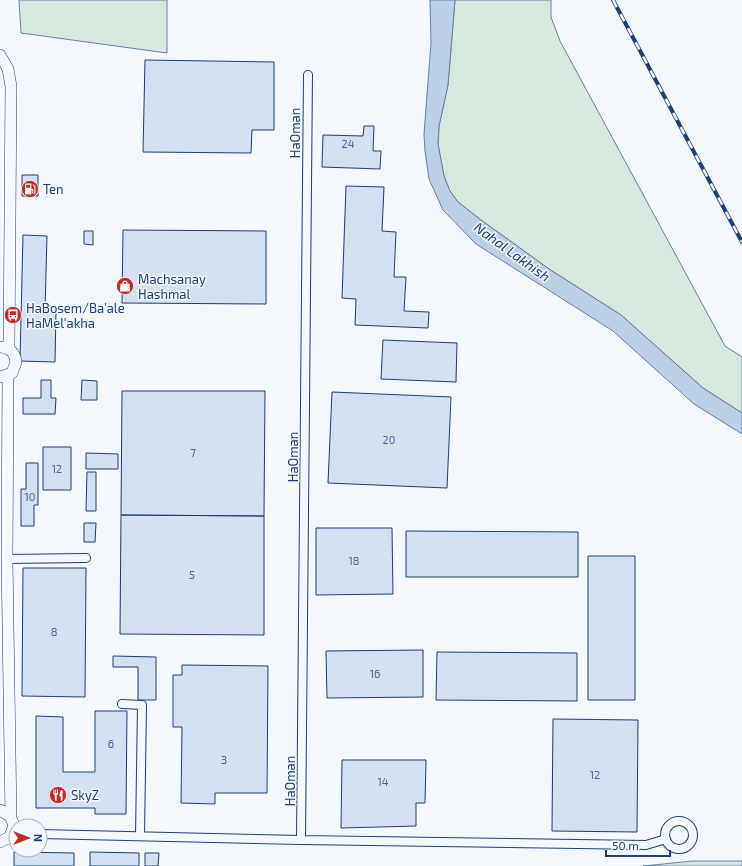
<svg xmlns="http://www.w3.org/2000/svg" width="742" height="866" font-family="'Exo 2',sans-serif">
<rect width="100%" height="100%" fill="#f4f7fb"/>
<path fill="#d7e8df" stroke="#687fa3" d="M 19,0 L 167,0 L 167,53 L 21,33 Z
M 455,0 L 551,0 L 551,17 L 560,41 L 725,346 L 742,357 L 742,413 L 703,388 L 621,315 L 549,269 L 481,220 L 458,202 L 450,191 L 444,176 L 438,144 L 439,126 L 448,85 Z
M 693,861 L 742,861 L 742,866 L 643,866 Z"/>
<path fill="#bed0e5" stroke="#687fa3" d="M 430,0 L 455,0 L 448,85 L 439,126 L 438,144 L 444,176 L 450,191 L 458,202 L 481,220 L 549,269 L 621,315 L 703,388 L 742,413 L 742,434 L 694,404 L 613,331 L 476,244 L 443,210 L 429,179 L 425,151 L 424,134 L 431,43 Z"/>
<path fill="#d5e0f0" stroke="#1d3f73" d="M 145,60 L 274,62 L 274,130 L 252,130 L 251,153 L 143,152 Z
M 364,126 L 374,126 L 373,151 L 381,151 L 380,169 L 322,167 L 323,135 L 363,136 Z
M 22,175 L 38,175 L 38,196 L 22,196 Z
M 346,186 L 384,187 L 382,231 L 396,232 L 394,277 L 406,277 L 404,311 L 429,312 L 428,328 L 355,325 L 356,299 L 342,298 Z
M 123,230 L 266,231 L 266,304 L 122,303 Z
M 84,231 L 93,231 L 93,245 L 84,244 Z
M 23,235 L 47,236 L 45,310 L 56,311 L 55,362 L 20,361 Z
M 383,340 L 457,343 L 456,382 L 381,379 Z
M 41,380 L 51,380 L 51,398 L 56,398 L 55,414 L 23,414 L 23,398 L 41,398 Z
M 82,380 L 97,381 L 97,400 L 81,400 Z
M 122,391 L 265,391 L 264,516 L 121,515 Z
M 332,392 L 451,397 L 447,488 L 328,483 Z
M 43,447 L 71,447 L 71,490 L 43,490 Z
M 86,453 L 118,454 L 118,469 L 86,469 Z
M 26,463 L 38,463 L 38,505 L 34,505 L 34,526 L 21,526 L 21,489 L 26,489 Z
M 87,472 L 96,472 L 96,511 L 86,511 Z
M 121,515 L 264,516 L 264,635 L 120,634 Z
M 84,523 L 96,523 L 95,542 L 84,542 Z
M 316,528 L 392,528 L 393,594 L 316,595 Z
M 406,531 L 578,532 L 578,577 L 406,577 Z
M 588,556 L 635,556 L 635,700 L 588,700 Z
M 23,568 L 86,568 L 85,697 L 22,696 Z
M 423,650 L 423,697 L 327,698 L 326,651 Z
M 437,652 L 577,653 L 577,701 L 436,700 Z
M 113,656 L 156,657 L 156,700 L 138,700 L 138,667 L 113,667 Z
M 182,665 L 268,666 L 267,793 L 215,793 L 215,804 L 181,803 L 182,727 L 173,727 L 173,675 L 182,675 Z
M 95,711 L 127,711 L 126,814 L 95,814 L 95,808 L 36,808 L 36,716 L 63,717 L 63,772 L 95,772 Z
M 553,719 L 638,720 L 637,832 L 552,831 Z
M 342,760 L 426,760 L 425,803 L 416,803 L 416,826 L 341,828 Z
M 14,852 L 74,853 L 74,866 L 14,866 Z
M 90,852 L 139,853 L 139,866 L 90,866 Z
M 145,853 L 159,853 L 158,866 L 145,866 Z"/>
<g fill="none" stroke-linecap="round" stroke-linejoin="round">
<defs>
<path id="street" d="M 7,559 L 86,558
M 122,704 L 142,705 L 140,836
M665 835a14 14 0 1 1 28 0a14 14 0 1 1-28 0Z
M 40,834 L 301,840 L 646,845 L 666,839
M 301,840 L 308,75"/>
<path id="secondary" d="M 0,55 L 8,69 L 11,86 L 9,349
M 0,347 C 9,347 15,352 16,362 L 12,373 L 0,377
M 8,376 L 7,559 L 11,818
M 0,810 L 10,816 L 14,825 L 10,837 L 0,842"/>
</defs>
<use href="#street" stroke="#1d3f73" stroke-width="10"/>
<use href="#secondary" stroke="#1d3f73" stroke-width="12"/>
<use href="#street" stroke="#f4f7fb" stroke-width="8"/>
<use href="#secondary" stroke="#f4f7fb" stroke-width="11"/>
<defs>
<path id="rail" d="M 613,0 L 742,242"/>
</defs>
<use href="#rail" stroke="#1d3f73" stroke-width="4"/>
<use href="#rail" stroke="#f4f7fb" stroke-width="2.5" stroke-dasharray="8" stroke-linecap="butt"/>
</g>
<defs>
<symbol id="fuel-disc" viewBox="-11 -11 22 22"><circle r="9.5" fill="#c62828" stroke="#f4f7fb"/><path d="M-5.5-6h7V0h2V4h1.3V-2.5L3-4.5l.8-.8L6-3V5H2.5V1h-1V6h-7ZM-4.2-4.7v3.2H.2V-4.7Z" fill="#fff"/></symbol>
<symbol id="shop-disc" viewBox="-11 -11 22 22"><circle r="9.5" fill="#c62828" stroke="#f4f7fb"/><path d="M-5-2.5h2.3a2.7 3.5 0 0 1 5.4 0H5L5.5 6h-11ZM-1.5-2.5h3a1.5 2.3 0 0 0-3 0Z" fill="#fff"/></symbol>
<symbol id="bus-disc" viewBox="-11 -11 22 22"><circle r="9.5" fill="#c62828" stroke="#f4f7fb"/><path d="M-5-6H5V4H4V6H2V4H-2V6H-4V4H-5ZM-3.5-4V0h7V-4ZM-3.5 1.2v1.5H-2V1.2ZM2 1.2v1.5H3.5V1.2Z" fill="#fff"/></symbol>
<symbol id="restaurant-disc" viewBox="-11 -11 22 22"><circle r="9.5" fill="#c62828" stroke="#f4f7fb"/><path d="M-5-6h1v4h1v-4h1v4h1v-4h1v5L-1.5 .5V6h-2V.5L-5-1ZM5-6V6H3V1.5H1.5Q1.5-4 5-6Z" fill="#fff"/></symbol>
</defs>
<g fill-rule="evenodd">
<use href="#fuel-disc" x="20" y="179" width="20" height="20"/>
<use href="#shop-disc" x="115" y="276" width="20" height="20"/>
<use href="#bus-disc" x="3" y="305" width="20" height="20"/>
<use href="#restaurant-disc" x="48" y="785" width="20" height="20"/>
</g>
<g text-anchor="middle" stroke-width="3" stroke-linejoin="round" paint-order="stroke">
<g font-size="11" fill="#4b6792">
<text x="348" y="148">24</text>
<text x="389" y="444">20</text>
<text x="193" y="457">7</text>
<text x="57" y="473">12</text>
<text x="30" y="501">10</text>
<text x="354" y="565">18</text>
<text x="192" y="579">5</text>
<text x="54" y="636">8</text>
<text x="375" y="678">16</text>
<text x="111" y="748">6</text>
<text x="224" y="764">3</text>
<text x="595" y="779">12</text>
<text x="383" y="786">14</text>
</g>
<g font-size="13" fill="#1d3f73" stroke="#f4f7fb">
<text transform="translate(295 133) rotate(-90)" y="5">HaOman</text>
<text transform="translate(293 457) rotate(-90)" y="5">HaOman</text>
<text transform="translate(290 781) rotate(-90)" y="5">HaOman</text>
</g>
<g font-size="13" fill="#1d3f73" stroke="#f4f7fb" text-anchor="start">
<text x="43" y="194">Ten</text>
<text x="138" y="284">Machsanay<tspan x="138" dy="15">Hashmal</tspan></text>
<text x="26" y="313">HaBosem/Ba'ale<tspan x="26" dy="15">HaMel'akha</tspan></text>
<text x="71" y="800">SkyZ</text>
</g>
<g font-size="14" font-style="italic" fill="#1d3f73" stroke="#f4f7fb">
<text transform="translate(512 252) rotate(36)" y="5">Nahal Lakhish</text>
</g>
</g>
<g transform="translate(28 838) rotate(90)"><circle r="19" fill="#f4f7fb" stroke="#9eadc5"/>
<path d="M0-3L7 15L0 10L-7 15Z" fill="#c62828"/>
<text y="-6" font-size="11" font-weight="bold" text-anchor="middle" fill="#1d3f73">N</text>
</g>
<path d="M606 850v6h64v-6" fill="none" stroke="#1d3f73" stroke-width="2"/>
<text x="612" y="850" font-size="12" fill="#1d3f73" stroke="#f4f7fb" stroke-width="3" paint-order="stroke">50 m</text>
</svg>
